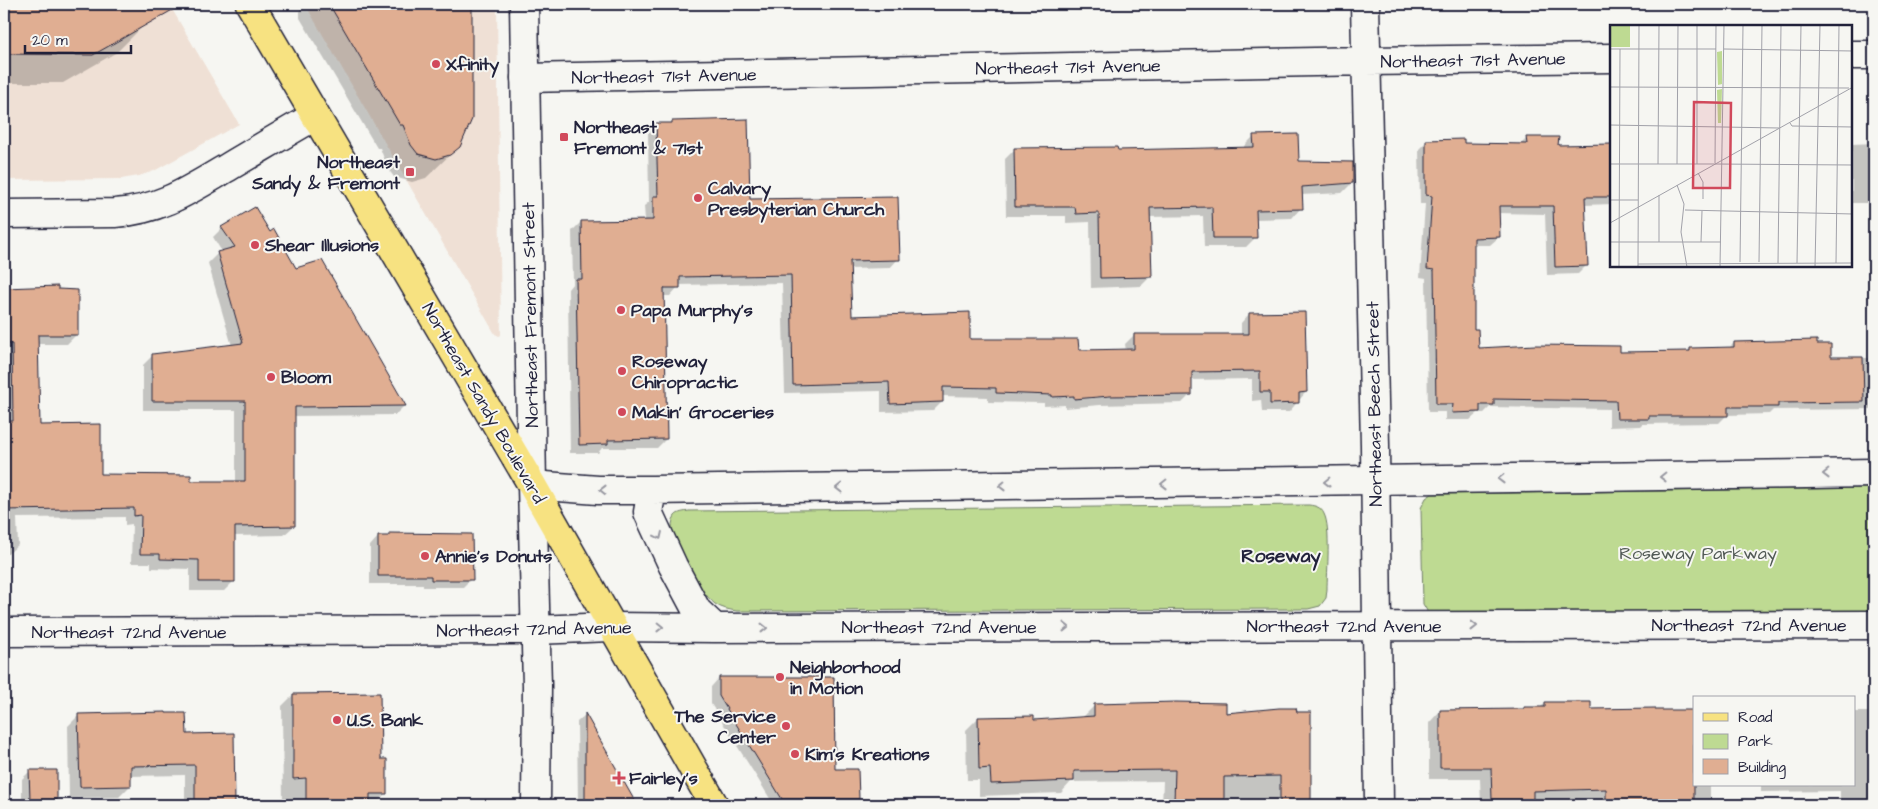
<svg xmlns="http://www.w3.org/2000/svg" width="1878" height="809" font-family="'Architects Daughter',sans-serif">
<rect width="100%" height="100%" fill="#f6f6f2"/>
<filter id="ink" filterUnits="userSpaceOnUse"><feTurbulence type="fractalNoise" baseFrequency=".02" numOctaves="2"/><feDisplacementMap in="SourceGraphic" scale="10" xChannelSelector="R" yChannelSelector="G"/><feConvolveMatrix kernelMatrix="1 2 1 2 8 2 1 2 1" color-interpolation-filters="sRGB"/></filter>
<g filter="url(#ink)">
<path fill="#efe0d5" d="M 4,4 L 169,4 L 239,124 L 154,171 L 139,176 L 121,179 L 4,180 Z
M 305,4 L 497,4 L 501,335 L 499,336 L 495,334 Z"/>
<path fill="#beda92" stroke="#707e66" d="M 1874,488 L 1874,617 L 1429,614 L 1423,604 L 1421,508 L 1426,498 L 1432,494 Z
M 1309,505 C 1316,506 1321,507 1324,514 C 1331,527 1327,573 1327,589 L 1326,598 L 1320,606 L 1308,609 L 737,611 C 729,610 721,608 715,604 C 700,592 661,534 675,516 C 678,512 684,512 689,511 Z"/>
<path fill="#0003" d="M 4,4 L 152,4 L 146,23 L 117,52 L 63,83 L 4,83 Z
M 300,4 L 471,4 L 471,119 L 459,146 L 426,178 L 412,182 L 394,177 L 388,169 L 380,148 L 377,148 L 300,18 Z
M 844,4 L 970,4 L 964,10 L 844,10 Z
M 1095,4 L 1123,4 L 1095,5 Z
M 1429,4 L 1481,4 L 1429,6 Z
M 1696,4 L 1730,4 L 1723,11 L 1696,11 Z
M 672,122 L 748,200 L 898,259 L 890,268 L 849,269 L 851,318 L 969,340 L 1077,352 L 1126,351 L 1125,344 L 1134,335 L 1241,335 L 1241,323 L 1249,314 L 1306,392 L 1289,412 L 1262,412 L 1261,400 L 1252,401 L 1252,379 L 1190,380 L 1191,394 L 1182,403 L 1100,405 L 1065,408 L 1065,405 L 1044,406 L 1044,403 L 988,402 L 988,397 L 942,396 L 942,402 L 933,411 L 881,412 L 881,391 L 785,393 L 782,283 L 678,285 L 678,287 L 670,296 L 663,296 L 666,439 L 657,448 L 602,448 L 598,453 L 570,453 L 568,289 L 573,283 L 572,231 L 581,222 L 645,221 L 644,206 L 649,202 L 648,133 L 657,125 L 670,124 Z
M 1254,136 L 1298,162 L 1352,183 L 1342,193 L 1301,195 L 1301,208 L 1292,218 L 1255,219 L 1256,237 L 1246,247 L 1204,247 L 1203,216 L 1149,217 L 1150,277 L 1141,286 L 1091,288 L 1090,222 L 1066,223 L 1066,216 L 1006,216 L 1005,159 L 1015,149 L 1116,151 L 1244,149 L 1244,146 Z
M 1527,138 L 1557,147 L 1612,145 L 1612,204 L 1584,205 L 1586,266 L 1578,274 L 1547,275 L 1545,214 L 1498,213 L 1499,237 L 1490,245 L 1473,245 L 1473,330 L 1478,349 L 1619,353 L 1687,352 L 1690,349 L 1729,348 L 1734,343 L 1816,345 L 1830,358 L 1874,358 L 1874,409 L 1773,410 L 1769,414 L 1727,415 L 1719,423 L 1642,424 L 1640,426 L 1609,427 L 1609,409 L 1490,407 L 1484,413 L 1478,413 L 1470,420 L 1445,420 L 1445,412 L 1428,412 L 1426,278 L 1420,277 L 1425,204 L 1420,204 L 1419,149 L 1427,141 L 1463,145 L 1520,145 Z
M 1874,143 L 1874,203 L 1852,203 L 1852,144 Z
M 222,228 L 270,234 L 295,269 L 321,261 L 404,406 L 395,415 L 293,416 L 294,526 L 284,535 L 234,536 L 234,581 L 224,591 L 190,591 L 190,569 L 151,568 L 151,563 L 131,563 L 132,524 L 125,525 L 125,517 L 17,518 L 18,545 L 8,554 L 4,554 L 4,289 L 24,289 L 76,335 L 67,344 L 37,344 L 38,426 L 100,475 L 190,483 L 236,482 L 236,410 L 143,410 L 143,365 L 153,355 L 232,346 L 208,263 L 218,253 L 222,252 L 213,237 Z
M 390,535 L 471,579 L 463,587 L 423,587 L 423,584 L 370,584 L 370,546 L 378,537 L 387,538 Z
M 719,678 L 834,770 L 857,770 L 858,805 L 774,805 L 711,704 L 711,687 Z
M 293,695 L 380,761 L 386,793 L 375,804 L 283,805 L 282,706 Z
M 1545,703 L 1590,710 L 1694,711 L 1694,785 L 1710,785 L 1710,805 L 1481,805 L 1480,779 L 1429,779 L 1429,723 L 1440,711 L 1523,711 L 1540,708 Z
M 1095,705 L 1225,715 L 1309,713 L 1310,805 L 1162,805 L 1163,781 L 1071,782 L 1061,793 L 979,796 L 979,780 L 967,780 L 966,730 L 978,718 L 1033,721 L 1082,718 Z
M 1854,712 L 1874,712 L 1874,801 L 1840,802 L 1840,791 L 1761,792 L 1761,785 L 1854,785 Z
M 79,715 L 185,735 L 233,735 L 233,805 L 185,805 L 185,775 L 130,776 L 130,786 L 119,797 L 69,798 L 68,726 Z
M 585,715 L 636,805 L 578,805 L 577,722 Z
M 30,771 L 56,800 L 51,805 L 22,805 L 22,779 Z"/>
<path fill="#e0ae92" stroke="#22223b" d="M 4,4 L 183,4 L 93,55 L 4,54 Z
M 329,4 L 472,4 L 472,119 L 460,147 L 450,155 L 436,159 L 418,154 L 411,145 L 403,125 L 400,125 Z
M 748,119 L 750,199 L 898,197 L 900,260 L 850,261 L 852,316 L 970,312 L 970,339 L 1078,339 L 1079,350 L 1134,349 L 1134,334 L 1249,334 L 1249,313 L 1305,312 L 1307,392 L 1299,393 L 1299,403 L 1270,404 L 1270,392 L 1260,392 L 1260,371 L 1192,372 L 1192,395 L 1110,396 L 1074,399 L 1074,396 L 1052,397 L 1052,395 L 996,393 L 996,388 L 943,387 L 943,402 L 890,404 L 889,382 L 793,385 L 791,275 L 680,277 L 680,288 L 664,288 L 667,439 L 608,440 L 608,444 L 579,445 L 576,279 L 582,279 L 581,221 L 653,220 L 653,196 L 658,196 L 656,123 L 672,123 L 672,121 Z
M 1298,134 L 1299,161 L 1353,162 L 1353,183 L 1302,187 L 1303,209 L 1256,210 L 1257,238 L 1213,238 L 1212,207 L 1150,208 L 1152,277 L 1100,278 L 1099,213 L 1076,214 L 1075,207 L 1015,207 L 1014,148 L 1117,147 L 1118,150 L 1254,147 L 1253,135 Z
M 1526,137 L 1559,137 L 1558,145 L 1612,144 L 1612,197 L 1585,197 L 1588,266 L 1555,267 L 1553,206 L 1499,206 L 1500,237 L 1474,238 L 1474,329 L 1478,329 L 1479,348 L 1535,345 L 1620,346 L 1620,352 L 1690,351 L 1690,348 L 1734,347 L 1734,342 L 1817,340 L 1817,344 L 1831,344 L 1831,357 L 1863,357 L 1864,402 L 1778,403 L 1778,407 L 1728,407 L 1728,416 L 1649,416 L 1649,419 L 1617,419 L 1616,401 L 1494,399 L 1494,405 L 1480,405 L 1480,412 L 1452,413 L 1453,404 L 1436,404 L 1434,270 L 1427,269 L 1432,196 L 1426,195 L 1426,140 L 1464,139 L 1464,143 L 1527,144 Z
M 255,207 L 270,232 L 274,229 L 296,268 L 322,260 L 406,406 L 295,407 L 295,526 L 235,527 L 235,582 L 199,582 L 199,560 L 160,559 L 160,554 L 140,554 L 141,515 L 134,516 L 134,508 L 4,510 L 4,421 L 13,421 L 12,344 L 4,344 L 4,288 L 58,286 L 58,289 L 78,290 L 78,335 L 38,335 L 40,425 L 101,424 L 101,474 L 191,475 L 191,481 L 245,481 L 245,401 L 152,401 L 152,354 L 243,343 L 217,252 L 235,247 L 221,227 Z
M 389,533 L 472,534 L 473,580 L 431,580 L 431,576 L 378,576 L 378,536 L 389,536 Z
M 719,677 L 834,677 L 835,769 L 858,769 L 859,799 L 782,799 L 719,696 Z
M 380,693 L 381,759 L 387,759 L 387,794 L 370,794 L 370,805 L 306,805 L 306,778 L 293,779 L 293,694 Z
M 1176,702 L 1226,703 L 1226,713 L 1279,708 L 1296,708 L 1297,712 L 1311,712 L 1311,805 L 1280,805 L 1280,776 L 1224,777 L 1224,802 L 1174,801 L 1175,770 L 1074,771 L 1074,781 L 991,784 L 990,768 L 979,769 L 978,717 L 1034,716 L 1034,720 L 1094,716 L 1094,704 Z
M 1545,702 L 1591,702 L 1591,709 L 1655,708 L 1655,710 L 1694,710 L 1694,805 L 1606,805 L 1606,789 L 1533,791 L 1533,800 L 1492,800 L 1491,768 L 1440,768 L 1440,710 L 1524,709 L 1524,707 L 1545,707 Z
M 166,712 L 166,713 L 186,713 L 187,734 L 234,733 L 235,805 L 195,805 L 195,765 L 131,766 L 131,786 L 80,787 L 78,714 Z
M 585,713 L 637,805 L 585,805 Z
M 29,770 L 57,770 L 57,800 L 30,800 Z"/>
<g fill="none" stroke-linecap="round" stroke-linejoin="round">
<defs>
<path id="minor" d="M 1365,4 L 1375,445 L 1379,805
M 1852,55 L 1874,55
M 525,78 L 1366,61 L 1612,58
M 4,214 L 115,213 C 161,210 191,189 230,166 C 259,149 287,132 315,116
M 4,632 L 535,630"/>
<path id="tertiary" d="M 652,490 L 648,512 L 673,566 L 697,611 L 715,628
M 535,630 L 611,627 L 715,628 L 1874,625
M 536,805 L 537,686 L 532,485 L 598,490 L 652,490 L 1874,473"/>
<path id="secondary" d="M 524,4 L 532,485"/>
<path id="primary" d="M 250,4 L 532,485 L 714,805"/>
</defs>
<use href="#minor" stroke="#22223b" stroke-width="31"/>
<use href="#tertiary" stroke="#22223b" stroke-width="31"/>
<use href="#secondary" stroke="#22223b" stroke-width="31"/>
<use href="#primary" stroke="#22223b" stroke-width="31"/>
<use href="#minor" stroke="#f6f6f2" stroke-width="28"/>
<use href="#tertiary" stroke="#f6f6f2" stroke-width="28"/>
<use href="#secondary" stroke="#f6f6f2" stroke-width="28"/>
<use href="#primary" stroke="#f7e281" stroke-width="28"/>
</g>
<defs><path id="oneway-chevron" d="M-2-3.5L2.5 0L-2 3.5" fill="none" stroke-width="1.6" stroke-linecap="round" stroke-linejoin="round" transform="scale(1.25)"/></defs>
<g stroke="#9797a0">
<use href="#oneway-chevron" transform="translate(1826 474) rotate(179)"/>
<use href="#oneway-chevron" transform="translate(1663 477) rotate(179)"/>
<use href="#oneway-chevron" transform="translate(1501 479) rotate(179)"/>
<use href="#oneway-chevron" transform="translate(1327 482) rotate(179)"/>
<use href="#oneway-chevron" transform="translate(1164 484) rotate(179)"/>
<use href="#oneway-chevron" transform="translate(1002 486) rotate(179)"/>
<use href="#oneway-chevron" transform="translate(839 488) rotate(179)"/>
<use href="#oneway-chevron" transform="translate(603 490) rotate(-179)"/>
<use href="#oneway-chevron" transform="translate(659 536) rotate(65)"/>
<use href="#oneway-chevron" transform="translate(1474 626)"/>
<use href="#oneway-chevron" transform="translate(660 627) rotate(1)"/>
<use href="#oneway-chevron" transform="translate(1066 627)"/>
<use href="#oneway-chevron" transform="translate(764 628)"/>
</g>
</g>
<g fill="#d1495b" stroke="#f6f6f2" stroke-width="2">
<circle cx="436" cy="64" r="5"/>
<rect x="559" y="132" width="10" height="10" rx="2.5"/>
<rect x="405" y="167" width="10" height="10" rx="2.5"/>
<circle cx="698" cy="198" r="5"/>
<circle cx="255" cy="245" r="5"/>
<circle cx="621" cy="310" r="5"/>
<circle cx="622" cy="371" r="5"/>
<circle cx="271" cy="377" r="5"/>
<circle cx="622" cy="412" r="5"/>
<circle cx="425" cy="556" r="5"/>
<circle cx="780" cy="677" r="5"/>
<circle cx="337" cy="720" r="5"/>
<circle cx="786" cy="726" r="5"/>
<circle cx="795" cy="754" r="5"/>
<path d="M616.5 770.5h5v5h5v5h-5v5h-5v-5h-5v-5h5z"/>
</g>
<g text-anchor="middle" stroke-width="4" stroke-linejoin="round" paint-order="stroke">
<g font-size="18" fill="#22223b" stroke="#f6f6f2">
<text transform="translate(1473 60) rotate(-1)" y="6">Northeast 71st Avenue</text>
<text transform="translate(1068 67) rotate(-1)" y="6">Northeast 71st Avenue</text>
<text transform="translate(664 76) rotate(-1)" y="6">Northeast 71st Avenue</text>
<text transform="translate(530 315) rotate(-91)" y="6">Northeast Fremont Street</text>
<text transform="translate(484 403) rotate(60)" y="6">Northeast Sandy Boulevard</text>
<text transform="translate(1374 404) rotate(-91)" y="6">Northeast Beech Street</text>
<text x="1749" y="631">Northeast 72nd Avenue</text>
<text x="1344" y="632">Northeast 72nd Avenue</text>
<text x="939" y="633">Northeast 72nd Avenue</text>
<text transform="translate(534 629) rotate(-1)" y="6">Northeast 72nd Avenue</text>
<text x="129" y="638">Northeast 72nd Avenue</text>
</g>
<g font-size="18" font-weight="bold" fill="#22223b" stroke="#f6f6f2" text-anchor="start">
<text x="446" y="70">Xfinity</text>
<text x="574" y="133">Northeast<tspan x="574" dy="21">Fremont &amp; 71st</tspan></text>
<text x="400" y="168" text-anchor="end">Northeast<tspan x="400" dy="21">Sandy &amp; Fremont</tspan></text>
<text x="708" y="194">Calvary<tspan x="708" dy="21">Presbyterian Church</tspan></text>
<text x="265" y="251">Shear Illusions</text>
<text x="631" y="316">Papa Murphy's</text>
<text x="632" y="367">Roseway<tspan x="632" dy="21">Chiropractic</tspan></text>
<text x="281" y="383">Bloom</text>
<text x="632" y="418">Makin' Groceries</text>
<text x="435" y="562">Annie's Donuts</text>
<text x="790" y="673">Neighborhood<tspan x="790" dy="21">in Motion</tspan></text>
<text x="776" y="722" text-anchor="end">The Service<tspan x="776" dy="21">Center</tspan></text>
<text x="347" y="726">U.S. Bank</text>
<text x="805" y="760">Kim's Kreations</text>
<text x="629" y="784">Fairley's</text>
</g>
<g font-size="18" fill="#515955" stroke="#f6f6f2">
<text x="1698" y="559">Roseway Parkway</text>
</g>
<g font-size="19" font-weight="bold" fill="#22223b" stroke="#f6f6f2">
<text x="1281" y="562">Roseway</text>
</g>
</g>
<g transform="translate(1610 25)">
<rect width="242" height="242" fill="#f6f6f2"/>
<path d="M 0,0 L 20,0 L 20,22 L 0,22 ZM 112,26 L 112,59 L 108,60 L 107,27 ZM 112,64 L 111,98 L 108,98 L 107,65 Z" fill="#beda92"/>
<path fill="none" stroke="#a1a1a9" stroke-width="1" d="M 106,0 L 105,139 L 243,140M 0,24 L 106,24M 114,24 L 243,26M 0,62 L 239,63M 180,98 L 182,101 L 243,102M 0,100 L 169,103M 0,139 L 104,139M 48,139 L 49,0M 67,139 L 68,0M 87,139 L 87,0M 88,148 L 93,157 L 93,174M 67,160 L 74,179 L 71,207 L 77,242M 0,175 L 28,175M 75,185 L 243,189M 0,198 L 243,62M 0,217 L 111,217M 49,217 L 49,170M 91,217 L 92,186M 130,237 L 133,0M 149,237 L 152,0M 168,238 L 171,0M 187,238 L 191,0M 226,238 L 229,0M 28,239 L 243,238M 9,242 L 10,24M 28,242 L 29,0M 110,242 L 114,0M 205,242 L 210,0"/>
<path fill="#d1495b" fill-opacity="0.15" stroke="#d1495b" stroke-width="2.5" d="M 84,77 L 121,78 L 120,163 L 83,163 Z"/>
<rect width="242" height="242" fill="none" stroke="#22223b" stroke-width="2.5"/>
</g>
<rect width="1878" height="809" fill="none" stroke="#f6f6f2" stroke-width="20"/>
<rect x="10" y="10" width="1858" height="789" fill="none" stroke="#22223b" stroke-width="2" filter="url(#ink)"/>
<rect x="1693" y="696" width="162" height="90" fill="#f6f6f2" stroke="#a1a1a9"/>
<rect x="1703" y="713" width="25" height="8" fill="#f7e281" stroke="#a1a1a9"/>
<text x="1738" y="722" font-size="15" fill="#22223b">Road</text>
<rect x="1703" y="734" width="25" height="15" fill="#beda92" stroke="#a1a1a9"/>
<text x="1738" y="746" font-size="15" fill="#22223b">Park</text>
<rect x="1703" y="759" width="25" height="15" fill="#e0ae92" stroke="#a1a1a9"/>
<text x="1738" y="772" font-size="15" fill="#22223b">Building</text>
<path d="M25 45v8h106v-8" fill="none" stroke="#22223b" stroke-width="2.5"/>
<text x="32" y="45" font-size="15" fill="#22223b" stroke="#f6f6f2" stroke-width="4" paint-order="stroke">20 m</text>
</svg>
